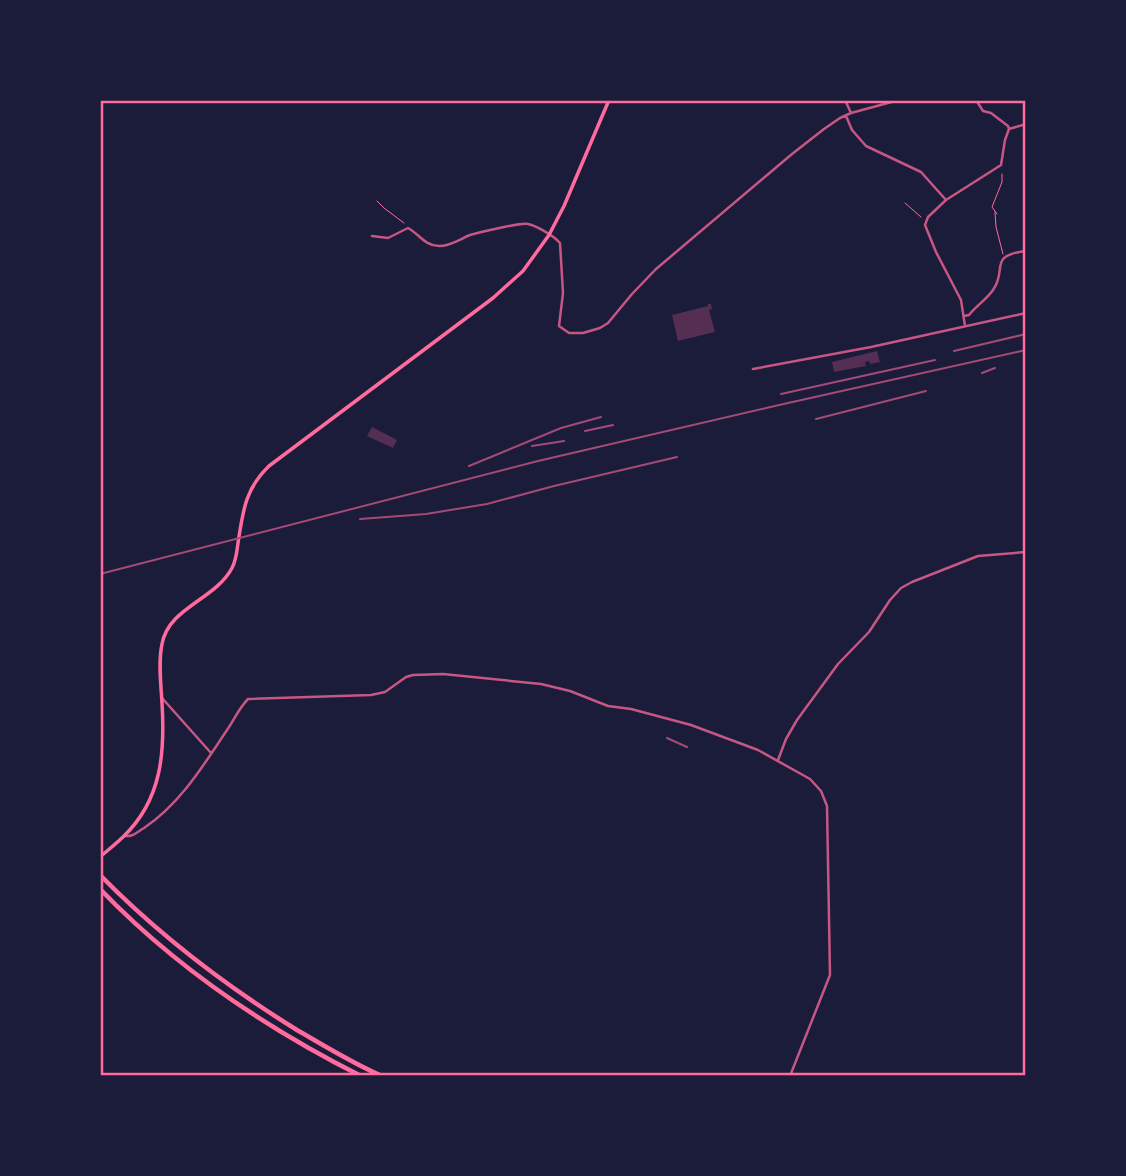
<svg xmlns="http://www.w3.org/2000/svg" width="1126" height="1176" font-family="'Sofia Sans Condensed',sans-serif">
<rect width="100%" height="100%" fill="#1b1b3a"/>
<path fill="#542f53" d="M 708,304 L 711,304 L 712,309 L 709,310 L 715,332 L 678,341 L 672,315 L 708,306 Z
M 877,351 L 880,362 L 870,364 L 869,361 L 865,362 L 866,366 L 834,372 L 832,362 Z
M 372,427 L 397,440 L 393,448 L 367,436 Z"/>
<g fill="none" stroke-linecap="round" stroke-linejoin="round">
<path stroke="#ff6b9d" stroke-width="1" d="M 377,201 L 384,208 L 404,223
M 905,203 L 921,217
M 995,212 L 996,227 L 1003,254
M 997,214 L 992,207 L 1002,182 L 1002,174"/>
<path stroke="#c65784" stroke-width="2.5" d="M 845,100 L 851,113
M 976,100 L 983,111 L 991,113 L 1008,126 L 1009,129
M 846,116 L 852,130 L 866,146 L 921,172 L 946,200 L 1001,165 L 1005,140 L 1009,129 L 1026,124
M 946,200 L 928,217 L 925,225 L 936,252 L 961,300 L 965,326
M 372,236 L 388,238 L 408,228 C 419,234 425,246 439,246 C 451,246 460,239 470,235 C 477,233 522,222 528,224 C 537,226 554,236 560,243 L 563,293 L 559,326 L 569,333 L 583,333 L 600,328 L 608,323 L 632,294 L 656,269 L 792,154 L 824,129 L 840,118 L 851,113 L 899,100
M 964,316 L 969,315 C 976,306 987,299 993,290 C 1008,269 987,256 1026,251
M 753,369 L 871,347 L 1026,313
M 162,698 L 211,753
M 778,760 L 786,739 L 797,720 L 838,664 L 869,632 L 890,600 L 901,588 L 912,582 L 978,556 L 1026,552
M 125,836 C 133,837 137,832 144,828 C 180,804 203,766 227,730 C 234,720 239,708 248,699 L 371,695 L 385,692 L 406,677 L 413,675 L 443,674 L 541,684 L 570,691 L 608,706 L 631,709 L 691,725 L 758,750 L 810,779 L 821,791 L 827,806 L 830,975 L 790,1076"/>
<path stroke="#ff6b9d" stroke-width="3.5" d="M 100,857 C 108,850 117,843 124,836 C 162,799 165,752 162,703 C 161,684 158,663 162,644 C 169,607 215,600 232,568 C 236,561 237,551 238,543 C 243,511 245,489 269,466 L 493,298 L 523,271 L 549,235 L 564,206 L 609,100"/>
<path stroke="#ff6b9d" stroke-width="4.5" d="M 100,875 C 159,935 226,986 297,1030 C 325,1046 352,1063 382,1076
M 100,889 C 174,966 266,1028 361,1076"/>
<path stroke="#a44b75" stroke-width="2" d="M 954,351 L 1026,334
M 982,373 L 995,368
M 781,394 L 935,360
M 816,419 L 926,391
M 585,431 L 613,425
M 532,446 L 564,441
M 469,466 L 561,428 L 601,417
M 360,519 L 426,514 L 487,504 L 554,486 L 677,457
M 100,574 L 538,461 L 788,403 L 1026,350
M 667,738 L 687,747"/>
</g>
<rect width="1126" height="1176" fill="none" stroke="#1b1b3a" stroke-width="203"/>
<rect x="102" y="102" width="922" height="972" fill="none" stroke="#ff6b9d" stroke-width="2.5"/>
</svg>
